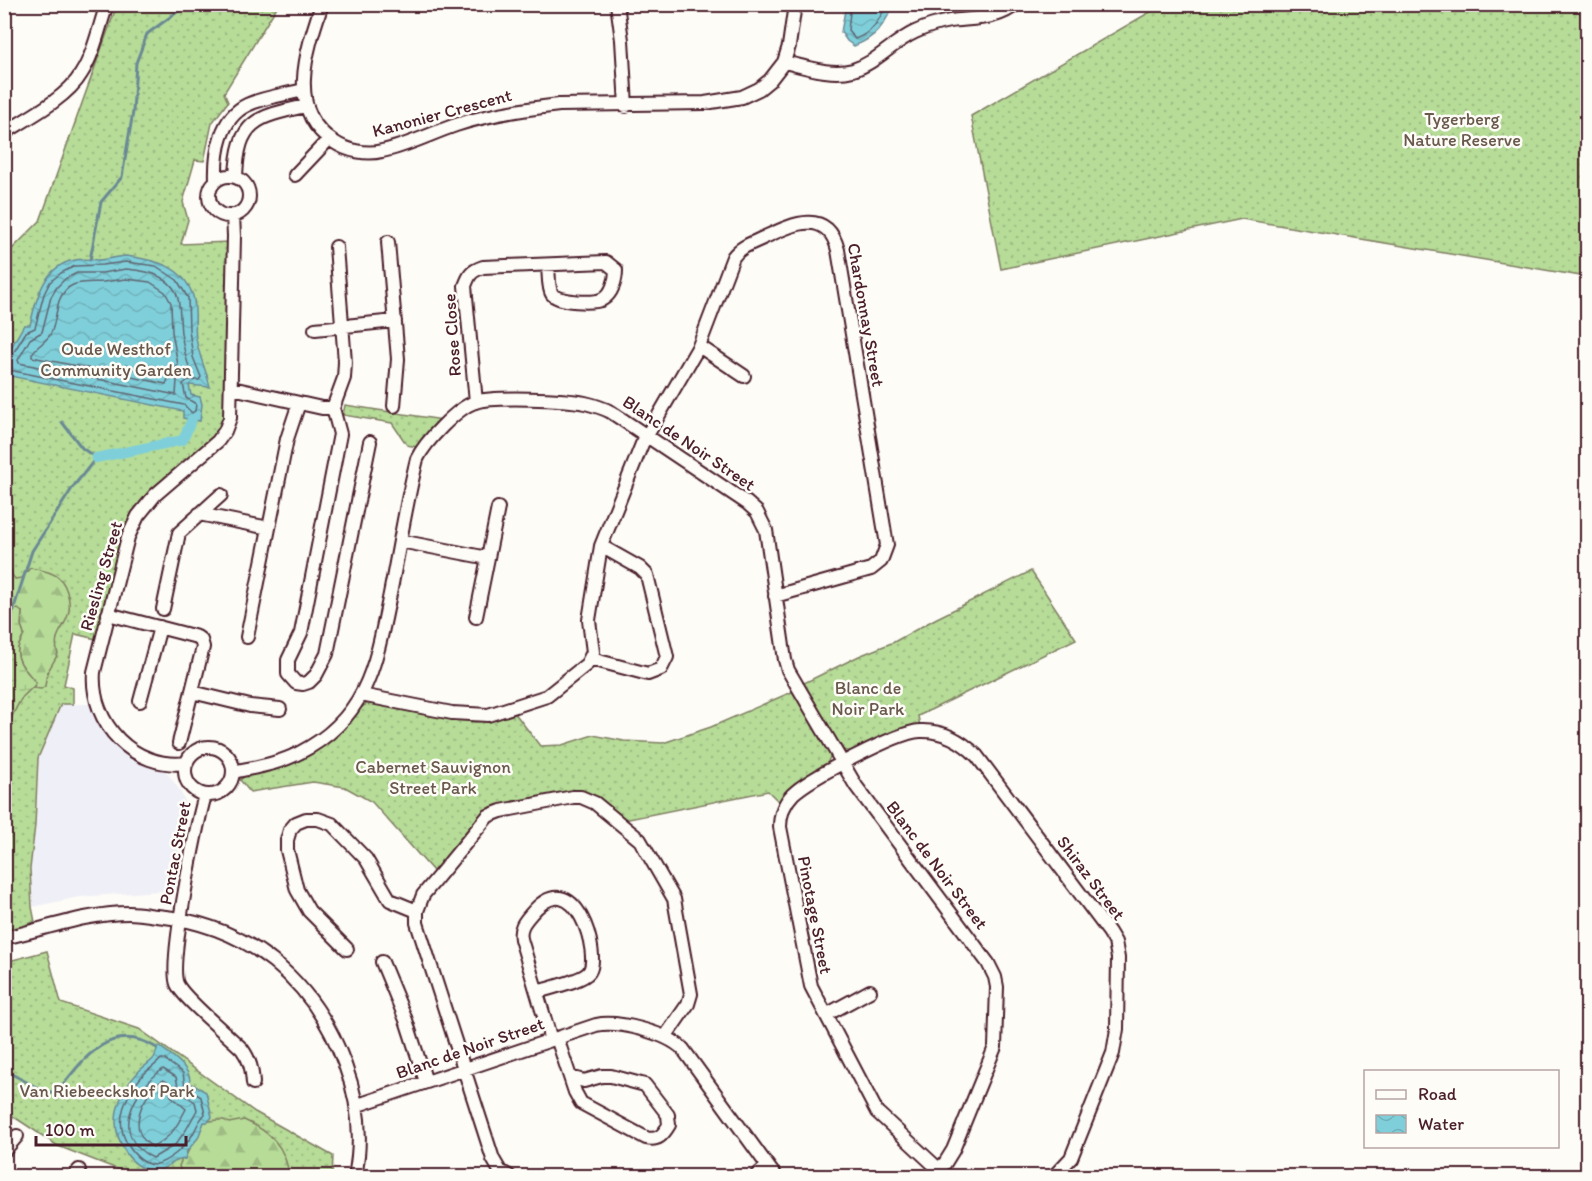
<svg xmlns="http://www.w3.org/2000/svg" width="1592" height="1181" font-family="Itim,sans-serif">
<defs>
<pattern id="grass-dots" width="8" height="8" patternUnits="userSpaceOnUse" patternTransform="scale(1.5)"><rect width="8" height="8" fill="#b6dc98"/><path d="M2 2h.1M6 6h.1" fill="none" stroke="#9ebc83" stroke-width="1.8" stroke-linecap="round"/></pattern>
<pattern id="forest-firs" width="22" height="20" patternUnits="userSpaceOnUse" patternTransform="scale(1.5)"><rect width="22" height="20" fill="#b6dc98"/><path d="M5 1l3.5 6h-7zM16 11l3.5 6h-7z" fill="#9ebc83"/></pattern>
<pattern id="wetland-marsh" width="20" height="14" patternUnits="userSpaceOnUse" patternTransform="scale(1.5)"><rect width="20" height="14" fill="#b6dc98"/><path d="M1 5h8M5 5V1M11 12h8M15 12V8" fill="none" stroke="#9ebc83"/></pattern>
<pattern id="water-waves" width="16" height="10" patternUnits="userSpaceOnUse" patternTransform="scale(1.5)"><rect width="16" height="10" fill="#7fcfda"/><path d="M0 5q4-4 8 0t8 0" fill="none" stroke="#6fb1bb"/></pattern>
</defs>
<rect width="100%" height="100%" fill="#fdfcf7"/>
<filter id="ink" filterUnits="userSpaceOnUse"><feTurbulence type="fractalNoise" baseFrequency=".0167" numOctaves="2"/><feDisplacementMap in="SourceGraphic" scale="12" xChannelSelector="R" yChannelSelector="G"/><feConvolveMatrix kernelMatrix="1 2 1 2 8 2 1 2 1" color-interpolation-filters="sRGB"/></filter>
<g filter="url(#ink)">
<path fill="#efeff7" d="M 61,704 L 90,704 L 99,726 L 111,742 L 126,753 L 151,767 L 165,770 L 179,789 L 188,807 L 172,890 L 79,897 L 32,907 L 30,869 L 35,825 L 38,758 Z"/>
<path fill="url(#grass-dots)" stroke="#807e62" stroke-width="1.5" d="M 117,5 L 278,5 L 224,93 L 228,102 L 212,123 L 204,161 L 195,160 L 183,202 L 188,220 L 181,244 L 229,242 L 224,422 C 205,454 169,471 144,499 C 118,528 106,600 96,639 L 75,634 L 64,685 L 73,688 L 73,704 L 61,704 L 38,758 L 35,825 L 30,869 L 32,907 L 35,922 L 27,924 L 27,926 L 5,931 L 4,245 L 12,249 L 40,221 Z
M 1162,5 L 1587,5 L 1587,277 L 1242,219 L 1001,269 L 971,116 Z
M 345,405 L 443,420 L 417,447 L 407,445 L 392,423 L 343,415 Z
M 1031,571 L 1076,639 L 918,716 L 920,726 C 913,727 905,728 897,731 C 881,737 858,759 841,749 L 802,684 L 859,656 L 894,642 L 935,619 Z
M 794,691 L 829,751 L 830,757 L 826,766 L 780,803 L 768,791 L 624,820 L 599,800 L 500,806 C 475,812 451,852 434,872 L 372,802 L 345,787 L 313,782 L 250,792 L 240,780 L 248,774 L 266,770 L 368,703 L 475,722 L 491,720 L 514,712 L 540,746 L 562,745 L 593,735 L 624,741 L 663,743 L 711,727 Z
M 47,951 L 61,1003 L 139,1029 L 255,1112 L 333,1156 L 332,1176 L 135,1176 L 58,1146 L 5,1111 L 5,962 Z"/>
<path fill="url(#forest-firs)" stroke="#807e62" stroke-width="1.5" d="M 5,564 L 11,570 L 12,575 L 15,579 L 22,578 L 30,568 C 37,569 47,571 53,574 C 66,579 72,602 68,615 C 63,631 52,635 58,654 L 47,673 L 45,686 L 41,689 L 33,688 L 36,683 C 29,673 15,662 18,648 C 19,644 22,639 24,635 L 21,625 L 22,612 L 7,618 L 5,621 Z
M 217,1120 L 224,1120 L 229,1123 L 244,1120 C 270,1131 286,1147 289,1176 L 182,1176 L 179,1166 L 182,1159 L 185,1159 C 189,1145 199,1135 204,1122 Z"/>
<path fill="url(#wetland-marsh)" stroke="#807e62" stroke-width="1.5" d="M 18,609 L 22,612 L 21,625 L 24,635 C 22,639 19,643 18,648 C 15,662 29,673 36,683 C 32,690 26,692 22,698 C 15,708 12,719 5,729 L 5,621 L 13,610 Z"/>
<path fill="url(#water-waves)" stroke="#6a8994" stroke-width="1.5" d="M 846,5 L 846,4 L 894,5 C 883,26 877,37 854,46 L 847,41 L 841,32 Z
M 126,256 C 155,260 183,265 193,296 C 197,308 194,325 196,338 C 199,357 206,369 210,387 L 189,385 L 191,395 L 200,397 L 202,404 L 200,421 L 183,418 L 183,411 L 5,375 L 5,358 L 24,325 L 30,325 C 36,299 44,265 75,260 C 82,258 91,260 99,260 C 108,259 117,257 126,256 Z
M 159,1046 C 171,1055 191,1067 190,1083 L 206,1092 L 212,1117 L 208,1122 L 204,1122 L 198,1138 L 187,1151 L 185,1159 C 171,1159 166,1172 152,1171 C 142,1170 131,1161 126,1153 C 107,1124 117,1094 140,1070 C 144,1066 150,1063 154,1058 C 157,1053 155,1050 159,1046 Z"/>
<g fill="none" stroke-linecap="round" stroke-linejoin="round">
<path stroke="#5f6571" stroke-width="1.5" d="M 851,4 L 848,30 L 855,39 C 873,33 879,20 887,4
M 126,269 C 135,270 146,271 154,274 C 185,287 178,306 181,333 C 183,345 185,357 190,369 L 177,380 L 176,395 L 19,363 L 18,360 L 30,339 L 42,332 L 51,297 L 57,287 L 65,279 L 77,273 L 102,273 Z
M 126,279 L 150,282 L 165,292 L 171,303 L 172,332 L 178,365 L 170,374 L 166,384 L 32,357 L 32,354 C 37,345 46,343 51,333 C 55,324 56,312 59,301 C 68,279 83,283 103,282 C 110,281 118,280 126,279 Z
M 4,359 L 11,357 L 26,332 L 35,328 L 44,294 L 50,282 L 61,273 L 75,266 L 102,265 L 126,262 L 156,266 L 177,280 L 188,298 L 189,330 L 193,357 L 201,377 L 199,380 L 188,380 L 183,384 L 186,398 L 196,404 L 195,411 L 192,413 L 184,405 L 4,369
M 161,1059 L 164,1059 L 183,1073 L 185,1087 L 201,1097 L 205,1114 C 199,1120 197,1126 193,1134 C 185,1147 169,1162 153,1165 C 141,1163 134,1155 128,1145 C 113,1121 126,1094 143,1075 C 149,1069 156,1065 161,1059 Z
M 163,1069 L 176,1077 L 179,1091 L 195,1102 L 197,1110 L 186,1130 L 175,1145 L 153,1158 C 108,1136 134,1090 163,1069 Z
M 163,1080 L 167,1082 L 171,1096 L 186,1109 C 176,1128 171,1137 153,1147 C 124,1131 143,1094 163,1080 Z"/>
<path stroke="#6a8994" stroke-width="3" d="M 90,260 L 101,202 L 122,177 L 133,112 L 136,63 L 147,34 L 188,4
M 4,663 L 11,617 L 32,551 L 73,487 L 96,458 L 82,448 L 62,422
M 4,1070 L 36,1087 L 56,1094 C 82,1060 110,1019 157,1048"/>
<path stroke="#7fcfda" stroke-width="10" d="M 96,458 L 183,440 L 192,419"/>
<defs>
<path id="minor" d="M 322,4 C 307,49 285,111 334,142 C 347,151 367,155 382,151 C 407,146 432,133 456,125 C 489,114 524,109 559,105 L 705,103 L 742,97 L 759,89 L 770,80 L 784,62 L 789,46 L 795,4
M 617,4 L 622,40 L 626,106
M 784,62 C 806,67 831,76 853,70 C 876,63 893,42 915,32 C 926,27 939,23 950,21 C 973,18 998,20 1016,4
M 4,133 C 28,118 67,98 81,74 C 94,54 99,27 107,4
M 295,175 L 329,139
M209 196a20 20 0 1 1 40 0a20 20 0 1 1-40 0Z
M 236,177 C 238,121 255,117 306,106
M 216,180 C 215,153 220,118 247,105 C 264,97 285,95 303,90
M 388,242 L 398,359 L 394,406
M 336,247 L 345,362 L 344,378 L 333,408 L 340,434 L 301,633 L 288,660 L 288,674 L 296,683 L 303,684 L 309,682 L 316,675 L 327,654 L 370,442
M 315,329 L 395,321
M 699,346 L 744,376
M 232,388 L 322,408 L 333,408
M 476,402 L 465,286 C 469,275 471,271 483,267 L 606,262 L 616,270 C 616,280 612,294 603,299 C 594,304 558,302 552,294 C 548,288 549,274 548,266
M 199,514 L 269,528
M 400,541 L 488,558
M 163,609 L 179,533 L 221,495
M 108,614 L 197,637 L 201,640 L 203,647 L 179,743
M 476,617 L 498,508
M 247,637 L 287,439 L 299,403
M 591,659 L 648,674 L 661,669 L 667,657 L 647,575 L 640,568 L 601,546
M 192,692 L 250,706 L 280,709
M 361,695 L 452,713 L 488,715 L 547,696 L 587,664 L 593,652 L 589,620 L 601,546 L 642,444 L 699,346 L 733,257 C 741,246 753,243 765,237 C 791,225 827,207 838,250 L 887,545 L 881,561 L 871,569 L 775,596
M 140,701 L 160,627
M185 771a24 24 0 1 1 48 0a24 24 0 1 1-48 0Z
M 187,763 C 134,770 90,724 94,672 L 128,537 L 138,516 L 155,495 L 218,441 L 225,431 L 230,418 L 234,236 L 233,215
M 233,772 C 256,767 278,764 299,753 C 368,718 376,663 390,594 C 399,549 406,503 417,459 C 425,442 457,408 475,402 C 493,396 565,399 585,403 C 594,405 603,408 611,412 L 747,503 L 757,512 L 766,530 L 785,660 L 788,670 L 856,786 L 988,963 L 995,977 L 997,987 L 995,1047 L 953,1150 L 945,1163 L 931,1176
M 205,795 C 197,824 168,962 177,984 C 184,999 228,1035 242,1049 C 250,1060 252,1069 253,1083
M 4,938 C 45,929 88,913 129,913 C 138,913 148,915 157,916 C 248,925 314,979 345,1065 C 359,1102 363,1137 355,1176
M 347,949 L 309,911 L 297,890 L 287,850 L 287,840 L 290,830 L 296,823 L 306,819 L 318,819 L 332,824 L 366,859 L 390,900 L 417,911
M 382,962 L 406,1020 L 426,1082
M 537,992 C 549,988 582,981 589,972 C 601,957 576,860 531,914 C 524,922 519,928 521,939 C 531,972 541,1006 551,1040
M 826,1015 L 870,991
M 557,1038 L 575,1092 L 581,1103 L 646,1138 C 658,1141 663,1135 669,1125 L 668,1115 L 645,1085 L 611,1076 L 602,1076 L 584,1081 L 570,1077
M 358,1105 L 596,1025 C 618,1020 667,1033 683,1049 L 775,1176
M 4,1151 L 17,1136
M 74,1176 L 79,1170
M 509,1176 L 500,1171 L 493,1159 L 417,923 L 417,911 L 423,895 L 488,816 L 501,811 L 573,797 L 581,797 L 595,803 L 640,840 L 674,899 L 691,994 L 688,1004 L 665,1037
M 756,1176 L 767,1167
M 946,1176 L 877,1112 L 811,986 L 780,827 C 780,815 784,803 793,794 C 810,778 897,732 920,731 C 943,730 961,740 977,756 L 1109,932 L 1115,942 L 1118,958 L 1117,1029 L 1113,1053 L 1071,1158 L 1054,1176"/>
</defs>
<use href="#minor" stroke="#4a1f2b" stroke-width="16"/>
<use href="#minor" stroke="#fdfcf7" stroke-width="12"/>
</g>
</g>
<g text-anchor="middle" stroke-width="5" stroke-linejoin="round" paint-order="stroke">
<g font-size="18" fill="#4a1f2b" stroke="#fdfcf7">
<text transform="translate(442 113) rotate(-15)" y="6">Kanonier Crescent</text>
<text transform="translate(866 315) rotate(80)" y="6">Chardonnay Street</text>
<text transform="translate(452 335) rotate(-94)" y="6">Rose Close</text>
<text transform="translate(689 443) rotate(34)" y="6">Blanc de Noir Street</text>
<text transform="translate(101 576) rotate(-74)" y="6">Riesling Street</text>
<text transform="translate(175 853) rotate(-79)" y="6">Pontac Street</text>
<text transform="translate(937 865) rotate(53)" y="6">Blanc de Noir Street</text>
<text transform="translate(1091 878) rotate(53)" y="6">Shiraz Street</text>
<text transform="translate(815 915) rotate(79)" y="6">Pinotage Street</text>
<text transform="translate(470 1048) rotate(-19)" y="6">Blanc de Noir Street</text>
</g>
<g font-size="18" fill="#6a584c" stroke="#fdfcf7">
<text x="1462" y="125">Tygerberg<tspan x="1462" dy="21">Nature Reserve</tspan></text>
<text x="116" y="355">Oude Westhof<tspan x="116" dy="21">Community Garden</tspan></text>
<text x="868" y="694">Blanc de<tspan x="868" dy="21">Noir Park</tspan></text>
<text x="433" y="773">Cabernet Sauvignon<tspan x="433" dy="21">Street Park</tspan></text>
<text x="107" y="1097">Van Riebeeckshof Park</text>
</g>
</g>
<rect width="1592" height="1181" fill="none" stroke="#fdfcf7" stroke-width="24"/>
<rect x="12" y="12" width="1568" height="1157" fill="none" stroke="#4a1f2b" stroke-width="2" filter="url(#ink)"/>
<rect x="1364" y="1070" width="195" height="78" fill="#fdfcf7" stroke="#b5a4a5" stroke-width="1.5"/>
<rect x="1376" y="1090" width="30" height="9" fill="#fdfcf7" stroke="#b5a4a5" stroke-width="1.5"/>
<text x="1418" y="1100" font-size="18" fill="#4a1f2b">Road</text>
<rect x="1376" y="1115" width="30" height="18" fill="url(#water-waves)" stroke="#b5a4a5" stroke-width="1.5"/>
<text x="1418" y="1130" font-size="18" fill="#4a1f2b">Water</text>
<path d="M36 1136v9h150v-9" fill="none" stroke="#4a1f2b" stroke-width="3"/>
<text x="45" y="1136" font-size="18" fill="#4a1f2b" stroke="#fdfcf7" stroke-width="4.5" paint-order="stroke">100 m</text>
</svg>
